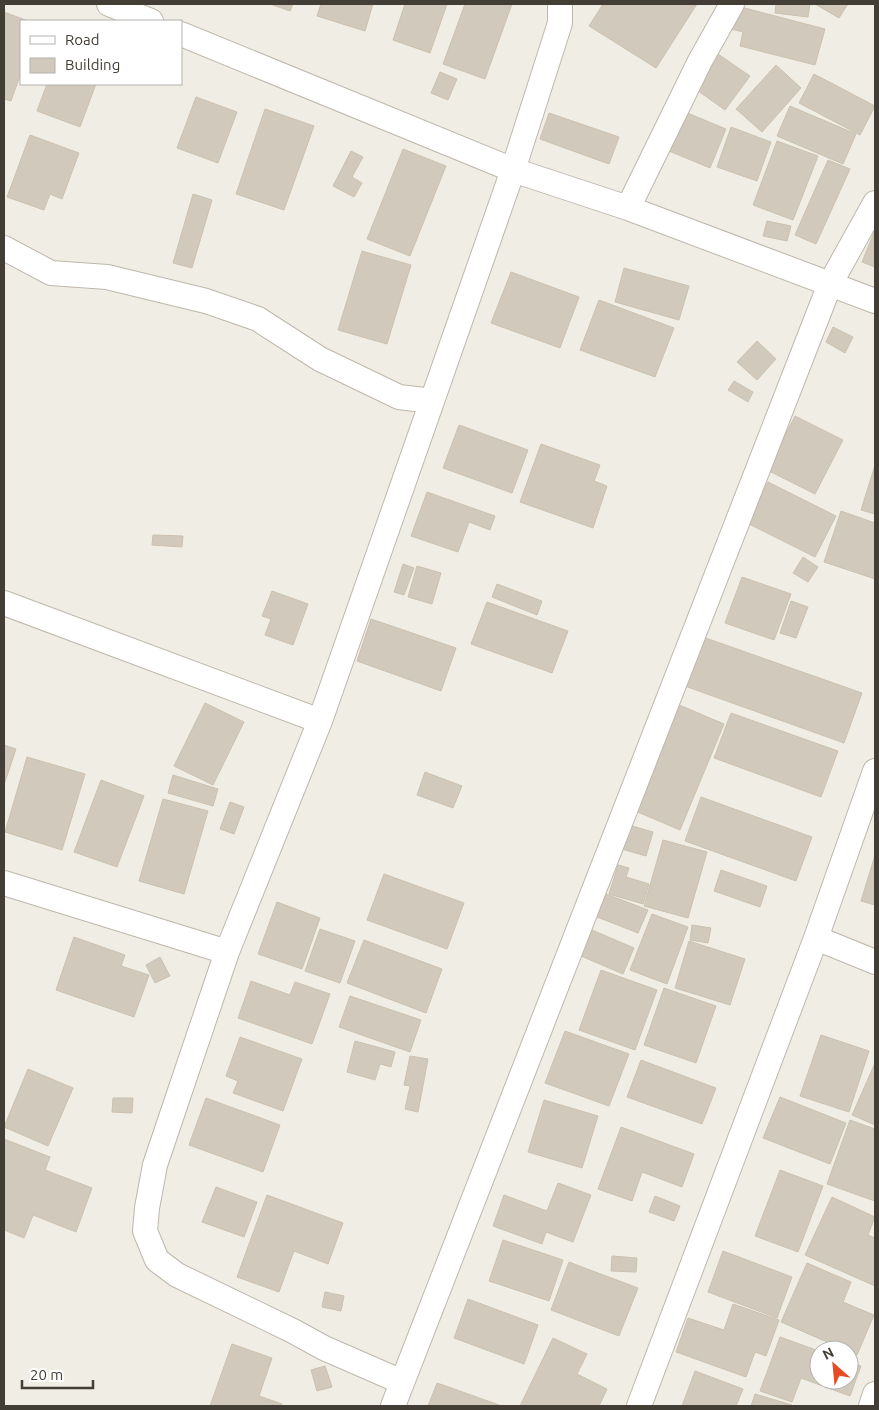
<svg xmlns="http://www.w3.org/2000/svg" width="879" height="1410" font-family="Ubuntu,sans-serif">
<rect width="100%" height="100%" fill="#f0ede4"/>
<path fill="#d1c9bb" stroke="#cbc1af" d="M 270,4 L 293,4 L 290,11 Z
M 321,4 L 373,4 L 365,31 L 317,16 Z
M 405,4 L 447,4 L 430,53 L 393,40 Z
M 465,4 L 512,4 L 485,79 L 443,64 Z
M 603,4 L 697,4 L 656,68 L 589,26 Z
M 776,4 L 810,4 L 808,17 L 775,13 Z
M 815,4 L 848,4 L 839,18 Z
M 737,6 L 825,29 L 815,65 L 740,46 L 743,32 L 731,29 Z
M 4,12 L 28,21 L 21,21 L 21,73 L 11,101 L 4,99 Z
M 718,54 L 750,76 L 725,110 L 694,88 Z
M 776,65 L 801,88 L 762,132 L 736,109 Z
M 440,72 L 457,79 L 448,100 L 431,93 Z
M 814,74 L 875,106 L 860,135 L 799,103 Z
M 47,84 L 96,84 L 80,127 L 37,111 Z
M 196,97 L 237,112 L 218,163 L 177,148 Z
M 790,106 L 856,134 L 843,164 L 777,136 Z
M 265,109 L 314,126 L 284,210 L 236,194 Z
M 685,112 L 726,129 L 710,168 L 669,151 Z
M 549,113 L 619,137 L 609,164 L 540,139 Z
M 731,127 L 771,142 L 757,181 L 717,167 Z
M 30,135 L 79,153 L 62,199 L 50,194 L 44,210 L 7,197 Z
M 777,141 L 818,156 L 793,220 L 753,205 Z
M 403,149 L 446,166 L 410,256 L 367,239 Z
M 351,151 L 363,157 L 352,177 L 362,183 L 354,197 L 333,186 Z
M 828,160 L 850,169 L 816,244 L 795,235 Z
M 193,194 L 212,200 L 192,268 L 173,263 Z
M 767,221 L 791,226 L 787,241 L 763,236 Z
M 875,230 L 875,267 L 862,262 Z
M 362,251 L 411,265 L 387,344 L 338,330 Z
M 624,268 L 689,286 L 679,320 L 615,302 Z
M 511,272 L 579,297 L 560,348 L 491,323 Z
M 599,300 L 674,328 L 655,377 L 580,350 Z
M 833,327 L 853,337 L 845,353 L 826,342 Z
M 757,341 L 776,359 L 757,380 L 737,362 Z
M 734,381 L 753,392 L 748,402 L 728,390 Z
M 795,416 L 843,440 L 815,494 L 767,470 Z
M 459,425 L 528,450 L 512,493 L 443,468 Z
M 541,444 L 600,465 L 594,481 L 607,486 L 593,528 L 520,502 Z
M 875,465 L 875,514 L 861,510 Z
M 768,482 L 836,516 L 815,557 L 747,523 Z
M 427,492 L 495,516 L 490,530 L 469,522 L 458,552 L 411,536 Z
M 841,511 L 875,523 L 875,579 L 824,562 Z
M 153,535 L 183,536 L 182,547 L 152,545 Z
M 803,557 L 818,567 L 808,582 L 793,573 Z
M 403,564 L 414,568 L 404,595 L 394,592 Z
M 417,566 L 441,573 L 432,604 L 408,597 Z
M 742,577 L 791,594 L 774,640 L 725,623 Z
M 497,584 L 542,601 L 537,615 L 492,597 Z
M 272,591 L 308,604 L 293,645 L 265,635 L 271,619 L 262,616 Z
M 791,601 L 808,607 L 796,638 L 780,633 Z
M 487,602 L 568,631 L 552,673 L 471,644 Z
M 371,619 L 456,648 L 441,691 L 357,661 Z
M 700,636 L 862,693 L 844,743 L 682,685 Z
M 205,703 L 244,722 L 213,785 L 174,766 Z
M 677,704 L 724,724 L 680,830 L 633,810 Z
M 731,713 L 838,751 L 821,797 L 714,758 Z
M 4,745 L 16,749 L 4,785 Z
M 27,757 L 85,774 L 62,850 L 5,832 Z
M 425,772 L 462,786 L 453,808 L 417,795 Z
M 173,775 L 218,789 L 213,806 L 168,793 Z
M 101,780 L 144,796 L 117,867 L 74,852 Z
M 701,797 L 812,837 L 796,881 L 685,841 Z
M 163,799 L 208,811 L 184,894 L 139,881 Z
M 230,802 L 244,807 L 234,834 L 220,829 Z
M 625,824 L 653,832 L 646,856 L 618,848 Z
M 663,840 L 707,852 L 688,918 L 644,906 Z
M 875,855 L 875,905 L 861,901 Z
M 618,865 L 629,868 L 626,877 L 649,884 L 643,904 L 609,894 Z
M 721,870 L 767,886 L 760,907 L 714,891 Z
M 384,874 L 464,903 L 447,949 L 367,920 Z
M 606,894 L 648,910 L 638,933 L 597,917 Z
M 277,902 L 320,918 L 302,969 L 258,954 Z
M 652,914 L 688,927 L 667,984 L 630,970 Z
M 692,925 L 711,928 L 708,943 L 690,940 Z
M 320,929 L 355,941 L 340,983 L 305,971 Z
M 592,930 L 634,948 L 623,974 L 581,956 Z
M 74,937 L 125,955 L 121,966 L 149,975 L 134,1017 L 56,990 Z
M 364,940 L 442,969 L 426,1013 L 347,983 Z
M 689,941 L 745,959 L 730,1005 L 675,988 Z
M 160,957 L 170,976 L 155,983 L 146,965 Z
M 601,970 L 657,990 L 635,1050 L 579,1030 Z
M 251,981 L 290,995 L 295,982 L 330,994 L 312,1044 L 238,1018 Z
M 664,988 L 716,1006 L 696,1063 L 644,1045 Z
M 350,996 L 421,1020 L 410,1052 L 339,1027 Z
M 565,1031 L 629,1054 L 609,1106 L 545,1083 Z
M 821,1035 L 869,1051 L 849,1112 L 800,1096 Z
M 240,1037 L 302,1059 L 283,1111 L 233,1093 L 238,1081 L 226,1076 Z
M 355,1041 L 395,1052 L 391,1067 L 380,1064 L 375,1080 L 347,1072 Z
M 410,1056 L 428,1059 L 418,1112 L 405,1109 L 410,1086 L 404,1085 Z
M 641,1060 L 716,1088 L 702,1124 L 627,1097 Z
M 875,1063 L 875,1125 L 852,1115 Z
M 28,1069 L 73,1088 L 48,1146 L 4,1127 Z
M 780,1097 L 846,1123 L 830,1164 L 763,1138 Z
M 113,1098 L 133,1098 L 132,1113 L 112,1112 Z
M 206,1098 L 280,1125 L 263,1172 L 189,1145 Z
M 544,1100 L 598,1116 L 582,1168 L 528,1152 Z
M 850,1120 L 875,1129 L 875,1201 L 827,1184 Z
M 621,1127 L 694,1154 L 682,1187 L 642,1172 L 632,1201 L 598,1189 Z
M 4,1139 L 50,1157 L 45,1170 L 92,1188 L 76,1232 L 33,1215 L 24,1238 L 4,1230 Z
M 780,1170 L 823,1186 L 798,1252 L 755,1236 Z
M 558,1183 L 591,1195 L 573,1242 L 546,1232 L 542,1244 L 493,1226 L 504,1195 L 547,1211 Z
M 216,1187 L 257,1202 L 244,1237 L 202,1222 Z
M 267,1195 L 343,1223 L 328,1264 L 294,1251 L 279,1292 L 237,1277 Z
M 655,1196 L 680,1206 L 674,1221 L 649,1212 Z
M 832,1197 L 875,1217 L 868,1235 L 875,1238 L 875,1286 L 805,1255 Z
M 503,1240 L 563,1260 L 549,1301 L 489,1281 Z
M 723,1251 L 792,1277 L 777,1318 L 708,1292 Z
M 612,1256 L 637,1258 L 636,1272 L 611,1271 Z
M 569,1262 L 638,1288 L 619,1336 L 551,1310 Z
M 807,1263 L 851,1282 L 843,1302 L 874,1315 L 857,1355 L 781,1322 Z
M 325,1292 L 344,1296 L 341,1311 L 322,1307 Z
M 468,1299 L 538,1325 L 524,1364 L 454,1338 Z
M 733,1304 L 779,1320 L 766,1356 L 755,1352 L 746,1377 L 676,1352 L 688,1318 L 724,1330 Z
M 780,1337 L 819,1351 L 819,1380 L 849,1380 L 849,1362 L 861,1366 L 850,1396 L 801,1378 L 792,1402 L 760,1391 Z
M 553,1338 L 587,1354 L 577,1374 L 607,1389 L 599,1406 L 520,1406 Z
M 232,1344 L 272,1358 L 259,1396 L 282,1404 L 281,1406 L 210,1406 Z
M 325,1366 L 332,1387 L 317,1391 L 311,1370 Z
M 695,1371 L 743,1389 L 736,1406 L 682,1406 Z
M 437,1383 L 502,1406 L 428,1406 Z
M 755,1394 L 792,1405 L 792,1406 L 751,1406 Z"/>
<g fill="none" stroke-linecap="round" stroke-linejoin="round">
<defs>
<path id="street" d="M 109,4 L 151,21
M 181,34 L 513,170 L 628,208 L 875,301
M 628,208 L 700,61 L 732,4
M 4,248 L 51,273 L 107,277 L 206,301 L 258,319 L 320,359 L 399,397 L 432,401
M 4,603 L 320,721 L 513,170 L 560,23 L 560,4
M 4,883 L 227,952 L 320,721
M 816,938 L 875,962
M 227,952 L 155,1165 L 147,1208 L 145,1231 L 157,1260 L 177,1275 L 293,1331 L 324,1348 L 402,1382
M 393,1406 L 830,284 L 875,203
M 639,1406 L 816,938 L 875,771
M 871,1406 L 875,1394"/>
</defs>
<use href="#street" stroke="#beb8ab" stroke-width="26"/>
<use href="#street" stroke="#fff" stroke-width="24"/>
</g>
<rect width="879" height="1410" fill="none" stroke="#423d35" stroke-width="10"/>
<rect x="20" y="20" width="162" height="65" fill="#ffffff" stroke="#b3b1ae"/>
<rect x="30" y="36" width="25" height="8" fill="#ffffff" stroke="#b3b1ae"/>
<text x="65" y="45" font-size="15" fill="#423d35">Road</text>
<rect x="30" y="58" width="25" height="15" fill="#d1c9bb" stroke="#b3b1ae"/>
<text x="65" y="70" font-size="15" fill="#423d35">Building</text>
<g transform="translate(834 1365) rotate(333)"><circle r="24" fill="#ffffff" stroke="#b3b1ae"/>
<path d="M0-4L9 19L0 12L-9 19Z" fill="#e74a24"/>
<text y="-8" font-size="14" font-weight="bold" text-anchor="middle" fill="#423d35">N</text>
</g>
<path d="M22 1380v8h71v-8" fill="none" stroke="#423d35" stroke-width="2.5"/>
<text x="30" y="1380" font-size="15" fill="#423d35" stroke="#ffffff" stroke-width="4" paint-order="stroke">20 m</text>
</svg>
